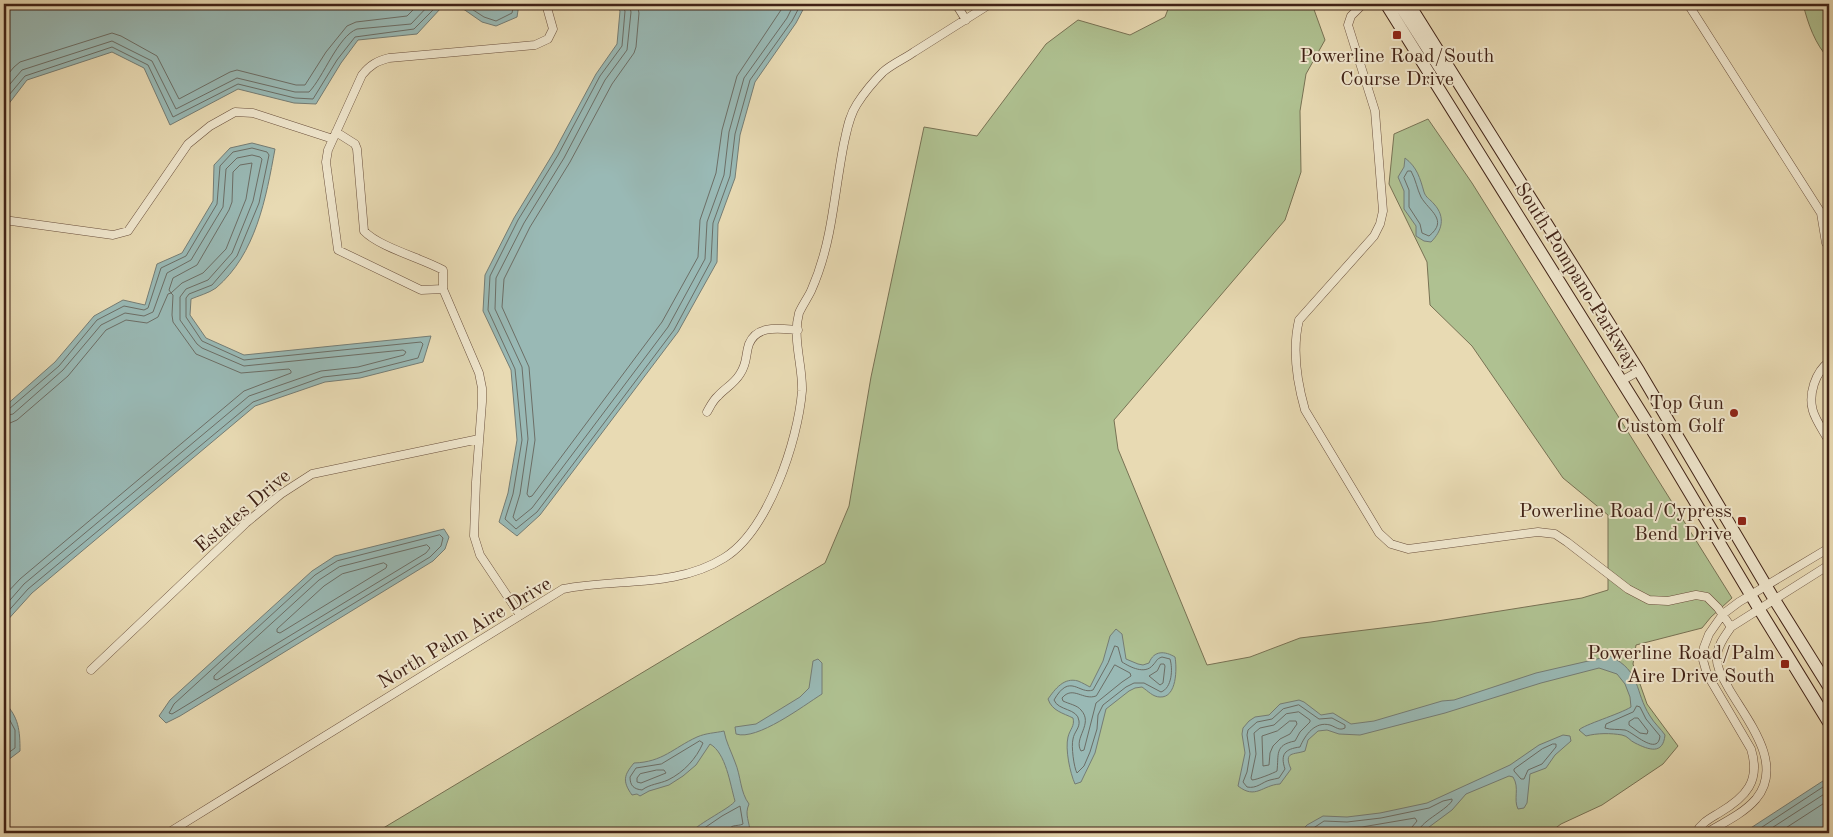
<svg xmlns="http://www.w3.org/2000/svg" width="1833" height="837" font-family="'Old Standard TT',serif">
<rect width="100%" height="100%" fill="#e8dab3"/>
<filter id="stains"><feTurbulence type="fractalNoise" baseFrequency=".004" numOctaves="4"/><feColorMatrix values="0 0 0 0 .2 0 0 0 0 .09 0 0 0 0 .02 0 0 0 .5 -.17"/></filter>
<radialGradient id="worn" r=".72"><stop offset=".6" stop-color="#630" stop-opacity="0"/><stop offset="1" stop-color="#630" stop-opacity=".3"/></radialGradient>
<path fill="#afc191" stroke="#787254" d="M 1170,4 L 1312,4 L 1325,40 L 1306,74 L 1300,111 L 1301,172 L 1285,220 L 1114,420 L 1118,449 L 1207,665 L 1250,657 L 1300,638 L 1431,622 L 1582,598 L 1608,590 L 1608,515 L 1563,478 L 1472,346 L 1430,305 L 1427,262 L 1389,184 L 1394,134 L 1428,119 L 1472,183 L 1732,598 L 1711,617 L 1702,628 L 1636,645 L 1633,664 L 1647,704 L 1678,746 L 1663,764 L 1602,805 L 1561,824 L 1549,833 L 375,833 L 825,563 L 849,506 L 871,377 L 924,127 L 977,136 L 1046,44 L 1078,20 L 1130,35 L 1165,17 Z
M 1803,4 L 1829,4 L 1829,59 C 1815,44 1808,24 1803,4 Z"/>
<path fill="#99b9b5" stroke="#757d75" d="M 4,4 L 519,4 L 517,17 L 496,26 L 482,22 L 459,6 L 441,8 L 417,34 L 358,40 L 341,63 L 316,104 L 294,103 L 238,89 L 170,125 L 144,68 L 112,52 L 27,80 L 4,110 Z
M 615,4 L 806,4 L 796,23 L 755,82 L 740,135 L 735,178 L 718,224 L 717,262 L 678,332 L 540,515 L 517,536 L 499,522 L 508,493 L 517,440 L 511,370 L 483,311 L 485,275 L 514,218 L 554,152 L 596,74 L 617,44 L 620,11 Z
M 252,143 L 275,149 C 266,198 256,254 216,288 C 209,293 198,296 191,299 L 190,315 L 206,338 L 244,355 L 431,336 L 423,362 L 360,378 L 325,382 L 255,406 L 32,593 L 4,624 L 4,407 L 55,362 L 94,316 L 123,300 L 145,305 L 157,264 L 182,253 L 213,201 L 214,165 L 230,148 Z
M 1405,158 C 1417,167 1420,178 1424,192 C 1426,198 1430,199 1434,204 C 1446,217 1442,231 1431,242 L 1424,241 L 1416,236 L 1416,226 L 1404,209 L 1404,191 L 1398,177 L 1404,167 Z
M 444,529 L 449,537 L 445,549 L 433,561 L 180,716 L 166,723 L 159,716 L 170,700 L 312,571 L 335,556 Z
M 1116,629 L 1122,634 L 1126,659 L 1138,664 L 1143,665 L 1149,663 C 1154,650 1165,651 1175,657 C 1177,668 1177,698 1160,697 C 1153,697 1148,691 1142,687 L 1135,688 L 1129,691 L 1106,709 L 1095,753 L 1081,782 L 1075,784 C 1070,773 1065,749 1068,737 C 1070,729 1075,726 1073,718 C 1063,713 1052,711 1048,699 C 1055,689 1064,677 1078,681 C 1083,683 1086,685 1090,687 L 1103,661 L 1110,636 Z
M 1610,656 C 1642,672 1634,691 1650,716 C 1654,723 1661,729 1665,735 C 1663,755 1649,750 1635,743 C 1630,741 1628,736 1622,735 C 1611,733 1597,733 1586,736 L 1579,730 C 1583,725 1620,714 1631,707 L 1630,697 L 1625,684 L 1617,674 L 1599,668 L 1541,683 L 1445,713 L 1360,735 L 1339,734 L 1327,730 L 1318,731 L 1308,740 L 1305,751 C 1294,755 1283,751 1291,769 L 1280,784 C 1262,785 1256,800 1238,786 L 1245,753 L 1242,734 L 1243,728 L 1249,721 L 1255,717 L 1269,715 L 1280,704 L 1299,700 L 1304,702 L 1321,715 L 1333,713 L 1351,724 L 1374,721 L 1442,701 L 1454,700 L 1536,673 Z
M 818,659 L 822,663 L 822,694 C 803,706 757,741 736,734 L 735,727 L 756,724 L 800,697 L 809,688 L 813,661 Z
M 4,702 C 19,717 20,731 20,751 L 4,763 Z
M 724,731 C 726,742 731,751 735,762 C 741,776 740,792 749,804 C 744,815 750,822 750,833 L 742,833 L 739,830 L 735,830 L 731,833 L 690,833 C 699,823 732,807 735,801 C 730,784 726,753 710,744 L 696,765 L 683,776 L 669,785 L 649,791 L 640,796 L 637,794 L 632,795 C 622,781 624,775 634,763 C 663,762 673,748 697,737 C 706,733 715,733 724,731 Z
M 1563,735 L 1570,736 L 1571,741 L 1555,755 L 1546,768 L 1530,774 L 1527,803 L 1524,808 L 1518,809 C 1513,799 1520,788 1513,777 L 1509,776 L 1466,794 L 1452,810 L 1425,830 L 1418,833 L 1299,833 L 1307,825 L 1323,816 L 1347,817 L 1380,813 L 1427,803 L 1510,765 L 1539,745 Z
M 1829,777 L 1829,833 L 1743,833 Z"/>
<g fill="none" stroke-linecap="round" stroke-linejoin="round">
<path stroke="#6c6e66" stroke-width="1" d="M 464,4 L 484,17 L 496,21 L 512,13 L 514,4
M 621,4 L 625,11 L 622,46 L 600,76 L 558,155 L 518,220 L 490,276 L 488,310 L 515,369 L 522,440 L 513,494 L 505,519 L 516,529 L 537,512 L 674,330 L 711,261 L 713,223 L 730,176 L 735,134 L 750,80 L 792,21 L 801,4
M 629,4 L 631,12 L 627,50 L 605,80 L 564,158 L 524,223 L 496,278 L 495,309 L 522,367 L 528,439 L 520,494 L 513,517 L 516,521 L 532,508 L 668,327 L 705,259 L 707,222 L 724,175 L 729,132 L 744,78 L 787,18 L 794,4
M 637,4 L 639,13 L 636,47 L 634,53 L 612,84 L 570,162 L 530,227 L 504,279 L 502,307 L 529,367 L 535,440 L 527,494 L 529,497 L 532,496 L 662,322 L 698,257 L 700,220 L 716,173 L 722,130 L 737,76 L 785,4
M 4,79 L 14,67 L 20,62 L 112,33 L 121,36 L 157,56 L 179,99 L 230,72 L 237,70 L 296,85 L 305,85 L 326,52 L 347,26 L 356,22 L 407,16 L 419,4
M 4,91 L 22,70 L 112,41 L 152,61 L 176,109 L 237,78 L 295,92 L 309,92 C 323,78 338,36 357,29 L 411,24 L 430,4
M 4,101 L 25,76 L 112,47 L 148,65 L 173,117 L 238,84 L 295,98 L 313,99 L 337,60 L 355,37 L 414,29 L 439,4
M 1408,171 L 1411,171 C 1416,180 1417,189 1421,197 C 1429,211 1449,220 1429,236 L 1422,233 L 1420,224 L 1409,207 L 1409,190 L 1404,178 Z
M 4,410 L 9,409 L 59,366 L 97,320 L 124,306 L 144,310 L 148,308 L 161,268 L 186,256 L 217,204 L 220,166 L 233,152 L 252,148 L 267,152 L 269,155 L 259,203 L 237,256 L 212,285 L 189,294 L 186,298 L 186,317 L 202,341 L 244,360 L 421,342 L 423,344 L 418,358 L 359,373 L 323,377 L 253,402 L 28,589 L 4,616
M 4,416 L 13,414 L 63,370 L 101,325 L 125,313 L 144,316 L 153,312 L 167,273 L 191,260 L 223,207 L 226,169 L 237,158 L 252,155 L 260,157 L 262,159 L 253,201 L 232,253 L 208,280 L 186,289 L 180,297 L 180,320 L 197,344 L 202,348 L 244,366 L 403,350 L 406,352 L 404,355 L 358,367 L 321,371 L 249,396 L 24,584 L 4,607
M 4,424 L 10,423 L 17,420 L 68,376 L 106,330 L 126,320 L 147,323 L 158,317 L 168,294 L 171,293 L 169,290 L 173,278 L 197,265 L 229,210 L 232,202 L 233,172 L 240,165 L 252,163 L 246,199 L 226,249 L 203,273 L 182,283 L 171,293 L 173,295 L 172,315 L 173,322 L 196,354 L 241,373 L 289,369 L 291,371 L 291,373 L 244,391 L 20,579 L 4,596
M 440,535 L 443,538 L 441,546 L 430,557 L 177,711 L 172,714 L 169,713 L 174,704 L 315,575 L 337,561 Z
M 427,545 L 430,548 L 426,553 L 217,680 L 214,679 L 214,676 L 319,580 L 339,567 Z
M 384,563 L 387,565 L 386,568 L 280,633 L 277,632 L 277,629 L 324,586 L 342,574 Z
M 1115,646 L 1118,647 L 1122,662 C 1130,667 1145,675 1153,665 C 1157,661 1156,659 1162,657 L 1170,659 C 1173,669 1172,688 1161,692 L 1144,683 L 1134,683 L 1126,687 L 1103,705 L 1098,715 L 1097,729 L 1090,752 L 1084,766 L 1077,773 C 1074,768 1071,746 1073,739 C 1074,732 1080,728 1079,721 C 1078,708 1058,711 1054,700 C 1070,672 1079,695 1093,690 L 1108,663 Z
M 1161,664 L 1164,664 L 1165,666 L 1163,683 L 1160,685 L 1149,676 L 1157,671 Z
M 1115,665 L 1130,673 L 1131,676 L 1122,682 L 1096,703 L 1084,750 L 1081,751 C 1073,738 1094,724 1081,710 C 1077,705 1069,704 1063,701 L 1062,698 C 1073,685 1083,701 1096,696 Z
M 1299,705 L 1319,719 L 1332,718 L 1345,725 L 1345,728 C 1339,731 1336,727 1330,725 C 1315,721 1305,735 1300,747 C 1285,749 1280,754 1285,769 L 1279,778 C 1276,779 1273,779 1270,780 C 1262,782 1257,789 1247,787 L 1243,782 L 1247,772 L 1250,754 L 1247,735 L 1248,730 L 1257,722 L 1272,719 L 1283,709 Z
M 1637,706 L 1640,707 L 1646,719 L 1660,736 C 1658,757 1633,732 1625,730 C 1618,729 1611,730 1605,728 L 1606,724 L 1633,712 Z
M 4,709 L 15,730 L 15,748 L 4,756
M 1299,712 L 1310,720 L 1310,722 L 1300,732 L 1295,741 C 1274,745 1279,755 1277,771 C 1274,773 1256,780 1252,780 L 1251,778 L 1256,754 L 1254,733 L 1260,728 L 1274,725 L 1286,714 Z
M 1635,718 L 1638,718 L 1648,731 L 1647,734 L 1640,733 L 1629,725 L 1629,722 Z
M 1290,721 L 1296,721 L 1297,724 L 1290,734 L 1280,739 L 1273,746 L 1270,753 L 1269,765 L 1263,766 L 1262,736 L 1277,731 Z
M 700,741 L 703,743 C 696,759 684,772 668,780 C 659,784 650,784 642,790 C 634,789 630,786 630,777 L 636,768 L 661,764 Z
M 1553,744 L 1556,744 L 1556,747 L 1542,764 L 1528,770 L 1524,779 L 1521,779 L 1514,771 L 1514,769 L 1542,749 Z
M 657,770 L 664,770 L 666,773 L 641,783 L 637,782 L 637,778 L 640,774 Z
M 697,833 L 722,816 L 740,806 L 743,824 C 737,827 729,823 728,833
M 1306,833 L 1324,821 L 1347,822 L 1381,818 L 1429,808 L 1443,801 L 1452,799 L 1452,801 C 1444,812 1419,822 1418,833
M 1316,833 L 1326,828 L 1362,827 L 1415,818 L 1417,821 L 1412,827 L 1411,833
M 1753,833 L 1829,783
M 1764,833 L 1829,791
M 1778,833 L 1829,800"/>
<defs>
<path id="street" d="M 956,4 L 966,20
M 1363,4 L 1351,16 L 1348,25 L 1375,111 L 1383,211 L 1380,224 L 1374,236 L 1299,320 C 1292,349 1297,382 1305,410 L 1379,533 L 1391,544 L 1408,549 L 1538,532 L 1555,534 L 1567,542 L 1628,589 L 1649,600 L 1668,601 L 1696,595 L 1707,597 L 1718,608 L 1731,627
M 1688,4 L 1821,213 L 1826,243
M 336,132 L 355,144 L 357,149 L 364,231 C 379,247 421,258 443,270 L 443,289 L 479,373 L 482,388 L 482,402 L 476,482 L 474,536 L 480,555 L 520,615
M 4,220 L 113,235 L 128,231 L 188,144 L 210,126 L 235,112 L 253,113 L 333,139
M 443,289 L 421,290 L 338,250 L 326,162 L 328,150 L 362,75 C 370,65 377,61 389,58 L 535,45 L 548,39 L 553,29 L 546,4
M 1829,362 C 1822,367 1817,375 1814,384 C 1806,409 1817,420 1829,441
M 1621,381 L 1639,371
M 707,412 C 710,407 713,400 718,396 C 725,388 734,384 740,374 C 748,362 745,355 749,344 C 757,324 781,329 798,330
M 91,670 L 246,523 L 281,494 L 312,474 L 479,439
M 168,833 L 563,589 C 617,578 676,588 724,558 C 768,531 798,441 802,391 C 803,366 792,339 799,313 C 802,306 807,299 811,291 C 819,273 825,253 829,233 C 835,203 838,173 844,143 C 847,130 849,116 857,104 C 864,93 873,82 883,72 C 892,64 904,59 914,52 C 939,36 965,20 990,4
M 1696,833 C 1701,823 1709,819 1719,813 C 1746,797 1761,781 1751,749 L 1707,674 L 1703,660 L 1704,647 L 1709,634 L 1723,614 L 1739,602 L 1829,548
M 1706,833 C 1723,823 1743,814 1756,799 C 1785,764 1747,720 1729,689 C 1723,678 1715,666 1717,654 C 1719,643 1725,636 1731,627 L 1829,565"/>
<path id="secondary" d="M 1386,4 L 1657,438 L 1759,609 L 1829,723
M 1399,4 L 1441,70 L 1455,80
M 1409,4 L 1639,371 L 1774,599 L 1829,687"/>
</defs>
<use href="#street" stroke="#6a503d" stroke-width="9"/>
<use href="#secondary" stroke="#402216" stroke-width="13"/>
<use href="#street" stroke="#f0e7ce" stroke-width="8"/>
<use href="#secondary" stroke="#f0e7ce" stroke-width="11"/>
</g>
<g fill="#8f2418" stroke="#f0e7ce" stroke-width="2">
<rect x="1392" y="30" width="10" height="10" rx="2.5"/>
<circle cx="1734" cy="413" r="5"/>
<rect x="1737" y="516" width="10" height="10" rx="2.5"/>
<rect x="1780" y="659" width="10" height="10" rx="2.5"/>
</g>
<g text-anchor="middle" stroke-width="4" stroke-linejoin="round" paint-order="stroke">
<g font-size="20" fill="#402216" stroke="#f0e7ce" text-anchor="end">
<text x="1397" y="62" text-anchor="middle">Powerline Road/South<tspan x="1397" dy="23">Course Drive</tspan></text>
<text x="1724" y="409">Top Gun<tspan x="1724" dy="23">Custom Golf</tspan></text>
<text x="1732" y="517">Powerline Road/Cypress<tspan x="1732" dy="23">Bend Drive</tspan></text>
<text x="1775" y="659">Powerline Road/Palm<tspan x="1775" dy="23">Aire Drive South</tspan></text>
</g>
<g font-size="20" fill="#402216" stroke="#f0e7ce">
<text transform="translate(1578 276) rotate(58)" y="7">South Pompano Parkway</text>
<text transform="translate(242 510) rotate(-40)" y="7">Estates Drive</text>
<text transform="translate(464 632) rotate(-31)" y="7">North Palm Aire Drive</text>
</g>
</g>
<rect width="1833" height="837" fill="none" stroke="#e8dab3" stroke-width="20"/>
<rect x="5" y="5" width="1823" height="827" fill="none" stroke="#402216" stroke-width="2.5"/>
<rect x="10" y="10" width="1813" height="817" fill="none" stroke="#402216"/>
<rect width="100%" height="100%" filter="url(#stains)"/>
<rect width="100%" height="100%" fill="url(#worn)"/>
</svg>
